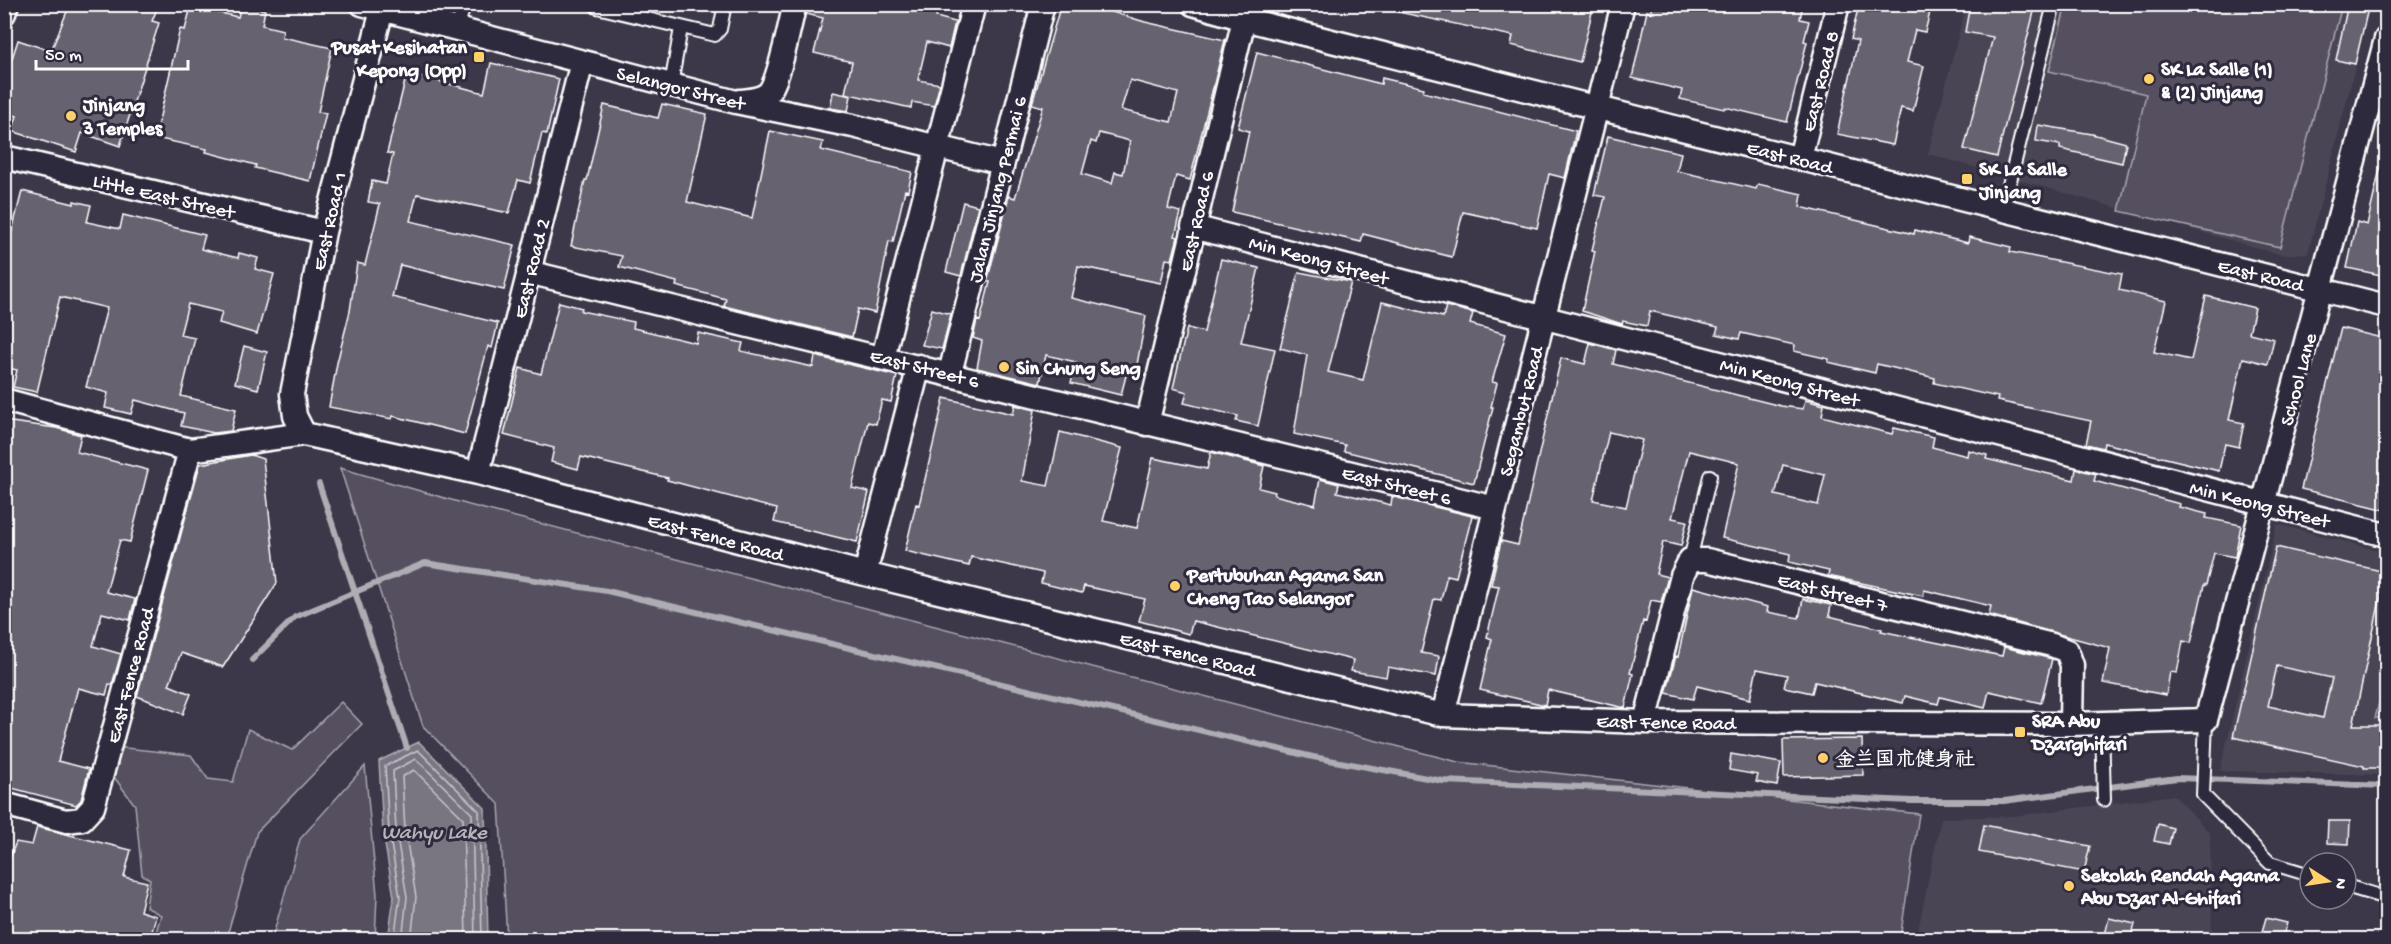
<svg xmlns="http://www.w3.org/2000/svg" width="2391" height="944" font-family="'Gochi Hand','LXGW WenKai TC',sans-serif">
<rect width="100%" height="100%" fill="#3c3749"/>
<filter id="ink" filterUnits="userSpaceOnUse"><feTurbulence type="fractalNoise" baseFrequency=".0167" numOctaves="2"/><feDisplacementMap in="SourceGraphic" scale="12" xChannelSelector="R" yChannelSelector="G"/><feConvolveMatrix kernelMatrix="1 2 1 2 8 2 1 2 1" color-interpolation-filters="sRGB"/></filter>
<g filter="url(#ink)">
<path fill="#494455" d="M 1966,5 L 2371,5 L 2308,253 L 2282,255 L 1928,154 Z
M 2277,524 L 2386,552 L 2386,775 L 2220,771 Z
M 2174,795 L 2210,833 L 2212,939 L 1916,940 L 1941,818 L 2014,816 Z"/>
<path fill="#555060" stroke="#aaa8b0" stroke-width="1.5" d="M 2066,5 L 2342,5 L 2280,247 L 2119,211 L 2146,94 L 2049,71 Z
M 340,468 L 469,505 L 1458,762 L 1919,814 L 1900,939 L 507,939 L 499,804 L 423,726 Z
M 2386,677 L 2386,718 L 2375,718 Z
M 341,702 L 362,724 L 257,832 L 226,939 L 154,939 L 161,915 L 146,907 L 150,879 L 142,875 L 135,805 L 114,777 L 116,747 L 191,755 L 208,779 L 233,782 L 248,729 L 292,750 Z
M 365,766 L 377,895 L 375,939 L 272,939 L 300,839 Z"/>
<path fill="#797682" stroke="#afadb4" stroke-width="1.5" d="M 419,742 L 485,808 L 488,939 L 388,939 L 394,897 L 383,833 L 379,761 Z"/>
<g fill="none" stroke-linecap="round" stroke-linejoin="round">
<path stroke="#c9c8cd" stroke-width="1.5" d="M 394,940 L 400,897 L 389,832 L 385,766 L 418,750 L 479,811 L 482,940
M 402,940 L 407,897 L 396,831 L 393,771 L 416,759 L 472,814 L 475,940
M 411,940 L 416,897 L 405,830 L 402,777 L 414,770 L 463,818 L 466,940"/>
<path stroke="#afadb4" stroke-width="6" d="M 319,484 L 407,748
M 252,660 L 295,617 L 425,563 L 607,591 L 1313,757 L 1443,781 L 1912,801 L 2004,801 L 2177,778 L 2386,786"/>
</g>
<path fill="#666270" stroke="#fff" stroke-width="1.5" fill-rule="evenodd" d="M 70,4 L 159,4 L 152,21 L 159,23 L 120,146 L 82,133 L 76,152 L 12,131 L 17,116 L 4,112 L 4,83 L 18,40 L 51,51 Z
M 808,4 L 939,4 L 936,17 L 955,22 L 949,48 L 927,42 L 918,80 L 940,84 L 934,106 L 912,102 L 911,108 L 845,93 L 852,62 L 814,53 L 823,18 L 806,14 Z
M 1061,4 L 1086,4 L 1145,22 L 1225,40 L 1190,180 L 1176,176 L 1168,209 L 1181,212 L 1175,236 L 1178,237 L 1172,260 L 1166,259 L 1161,283 L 1078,266 L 1071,298 L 1146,316 L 1136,370 L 1128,368 L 1121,395 L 1071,383 L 1076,362 L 1046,355 L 1040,383 L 977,368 L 982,341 L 973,338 L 977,320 L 980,321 L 990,282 L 987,282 L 1009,196 L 1015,198 L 1043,107 L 1032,104 ZM 1130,80 L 1178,93 L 1171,122 L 1121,110 ZM 1099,133 L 1130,141 L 1123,174 L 1115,172 L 1112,183 L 1082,174 L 1091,141 L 1096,143 Z
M 1399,4 L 1594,4 L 1580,62 L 1511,45 L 1513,36 L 1398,12 Z
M 1651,4 L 1803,4 L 1800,19 L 1809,21 L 1804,41 L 1807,42 L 1787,122 L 1725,107 L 1724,109 L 1680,99 L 1682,90 L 1632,78 L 1647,11 L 1651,12 Z
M 1859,4 L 1932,4 L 1925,32 L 1915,30 L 1907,62 L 1924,66 L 1913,111 L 1901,108 L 1893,145 L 1837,134 L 1858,41 L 1851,39 Z
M 1970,4 L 2036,4 L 1997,157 L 1964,149 L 1993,37 L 1965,32 Z
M 2348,4 L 2369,4 L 2355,64 L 2336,60 Z
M 241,5 L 265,10 L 262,25 L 283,30 L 282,37 L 332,48 L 318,112 L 326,113 L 310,181 L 255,168 L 256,165 L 206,152 L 207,149 L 155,138 L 180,29 L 185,30 L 191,6 L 238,17 Z
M 1257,52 L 1381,84 L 1382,78 L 1424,88 L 1423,92 L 1576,131 L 1565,178 L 1549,174 L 1537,228 L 1463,212 L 1452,257 L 1363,234 L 1361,242 L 1232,212 L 1249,131 L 1238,128 Z
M 491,63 L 559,79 L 547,134 L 542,133 L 530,183 L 518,180 L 509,213 L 417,194 L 410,221 L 515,245 L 504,290 L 400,265 L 392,297 L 498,323 L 492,348 L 488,346 L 465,434 L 393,416 L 392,419 L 329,407 L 337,363 L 350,311 L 357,263 L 365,265 L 380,204 L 368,202 L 372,181 L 386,184 L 393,154 L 387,153 L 407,73 L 484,93 Z
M 833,92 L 851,96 L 848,111 L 830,108 Z
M 662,104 L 707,114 L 687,202 L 752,218 L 770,131 L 823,142 L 821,150 L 912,172 L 908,191 L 905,190 L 893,242 L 889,241 L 875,313 L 858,309 L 852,337 L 724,306 L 726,299 L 676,286 L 677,282 L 619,267 L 622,256 L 571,246 L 585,180 L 587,180 L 604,105 L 658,118 Z
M 2038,125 L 2092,134 L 2126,143 L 2122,163 L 2060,149 L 2060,145 L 2036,141 Z
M 1608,136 L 1681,153 L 1677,171 L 1756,189 L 1758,184 L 1802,194 L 1800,207 L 1914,234 L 1915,230 L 1968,243 L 1969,237 L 2011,247 L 2010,252 L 2122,274 L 2119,290 L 2166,301 L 2154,352 L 2191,360 L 2206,296 L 2255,308 L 2249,333 L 2274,339 L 2268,364 L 2243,358 L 2229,420 L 2244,423 L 2239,447 L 2225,444 L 2219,471 L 2104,443 L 2103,448 L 2086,444 L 2091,421 L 1997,401 L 1998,397 L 1934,383 L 1935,378 L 1877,364 L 1875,373 L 1828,362 L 1829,359 L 1794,351 L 1795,345 L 1741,333 L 1739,339 L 1716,334 L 1718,327 L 1650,311 L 1647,326 L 1623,321 L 1622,324 L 1582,311 L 1595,251 L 1592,250 L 1605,197 L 1594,195 Z
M 2380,169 L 2386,169 L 2386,276 L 2347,268 L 2357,222 L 2367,225 Z
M 22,191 L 74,204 L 74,201 L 91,205 L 87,222 L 120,229 L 123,215 L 205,235 L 201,249 L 238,258 L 239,253 L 258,258 L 255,269 L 274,274 L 257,334 L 219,323 L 222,312 L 188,304 L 180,335 L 195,338 L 181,396 L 236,409 L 231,431 L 214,433 L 181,426 L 184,413 L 135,400 L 131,414 L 105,408 L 108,393 L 86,387 L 107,308 L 60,297 L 37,392 L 13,387 L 17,370 L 4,367 L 9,338 L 4,337 L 4,263 Z
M 963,202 L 978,206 L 961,276 L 946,272 Z
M 1221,259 L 1259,268 L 1241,342 L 1275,349 L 1258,426 L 1236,421 L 1238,416 L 1184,403 L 1187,392 L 1173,388 L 1187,328 L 1204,332 Z
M 1299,272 L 1351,282 L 1328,372 L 1363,380 L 1382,302 L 1443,317 L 1446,306 L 1473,313 L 1470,324 L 1506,334 L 1492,382 L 1497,383 L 1491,407 L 1493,407 L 1474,483 L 1344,451 L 1345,445 L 1294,434 L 1307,355 L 1280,348 Z
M 559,302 L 582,308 L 581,311 L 634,322 L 633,328 L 696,343 L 698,333 L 743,343 L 741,351 L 813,367 L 815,356 L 897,376 L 891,402 L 882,400 L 876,424 L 868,422 L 852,488 L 869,492 L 857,542 L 774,522 L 777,509 L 667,480 L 668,478 L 581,457 L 578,469 L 551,462 L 554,448 L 504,435 L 520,368 L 541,374 Z
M 932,309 L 951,314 L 942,349 L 922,345 Z
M 2341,328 L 2386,339 L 2386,510 L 2301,489 Z
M 1590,343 L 1616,350 L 1613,364 L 1781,406 L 1803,409 L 1805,400 L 1824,405 L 1822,416 L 1892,434 L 1894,428 L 1934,437 L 1932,447 L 1967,456 L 1968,450 L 1987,455 L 1986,459 L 2074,480 L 2076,469 L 2096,474 L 2094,481 L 2180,504 L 2179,507 L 2207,514 L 2206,518 L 2241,525 L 2235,557 L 2214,553 L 2206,585 L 2204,585 L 2191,643 L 2183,641 L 2177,673 L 2170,672 L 2166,695 L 2103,683 L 2110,648 L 1989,615 L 1991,606 L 1924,590 L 1923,596 L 1828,576 L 1829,571 L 1789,562 L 1790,554 L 1722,538 L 1739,463 L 1689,451 L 1672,518 L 1687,521 L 1681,546 L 1663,542 L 1656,574 L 1668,577 L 1661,602 L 1651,600 L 1646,622 L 1643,621 L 1630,673 L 1633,674 L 1625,708 L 1548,690 L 1545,705 L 1480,690 L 1492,639 L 1487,637 L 1499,586 L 1491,585 L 1501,541 L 1518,545 L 1561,358 L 1585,364 ZM 1609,432 L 1642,440 L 1626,507 L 1593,500 ZM 1783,465 L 1825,475 L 1818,505 L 1775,495 Z
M 244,346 L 267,352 L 258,389 L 235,383 Z
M 944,398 L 1013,414 L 1015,405 L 1035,410 L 1022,481 L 1048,486 L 1060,432 L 1122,448 L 1103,521 L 1137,528 L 1153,458 L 1207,469 L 1211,452 L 1264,466 L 1259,488 L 1275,492 L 1274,495 L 1315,505 L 1320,479 L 1339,484 L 1337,492 L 1391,505 L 1392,497 L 1394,497 L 1472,516 L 1456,577 L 1447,575 L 1441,600 L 1434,599 L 1421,653 L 1439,656 L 1436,676 L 1388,667 L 1386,677 L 1351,671 L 1353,660 L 1193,621 L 1189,634 L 1139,621 L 1145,599 L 1084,586 L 1082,593 L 1041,583 L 1043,573 L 971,557 L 969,566 L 905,551 L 916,504 L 919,505 Z
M 4,421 L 56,428 L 81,435 L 77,452 L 148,470 L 130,542 L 120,540 L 106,592 L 135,599 L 130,620 L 102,613 L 93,646 L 121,654 L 112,685 L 109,684 L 106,695 L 78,688 L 58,761 L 89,769 L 81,800 L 76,805 L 4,786 L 4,532 L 10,512 L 4,511 Z
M 251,455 L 263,459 L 277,583 L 223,667 L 181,653 L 169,685 L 191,694 L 183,714 L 137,696 L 200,464 Z
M 2276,547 L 2386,572 L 2353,725 L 2386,725 L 2386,768 L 2364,768 L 2364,766 L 2233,737 ZM 2277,666 L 2332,678 L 2323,718 L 2268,706 Z
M 1693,587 L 1768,607 L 1767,612 L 1799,618 L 1803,599 L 1831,605 L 1829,616 L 1882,629 L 1881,631 L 2002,656 L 2004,647 L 2052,659 L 2041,703 L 1989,691 L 1985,708 L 1940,697 L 1938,704 L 1905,696 L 1903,703 L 1815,682 L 1812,693 L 1784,687 L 1787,675 L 1757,669 L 1750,699 L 1697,686 L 1693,699 L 1666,693 L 1676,656 L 1678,657 Z
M 1862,739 L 1863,775 L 1784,777 L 1783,740 Z
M 1731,754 L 1781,763 L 1777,786 L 1756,782 L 1758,775 L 1729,770 Z
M 2328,821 L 2350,821 L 2349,844 L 2327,843 Z
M 2158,824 L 2173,828 L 2169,844 L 2154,841 Z
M 1984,825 L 2090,846 L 2084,872 L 1979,852 Z
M 37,827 L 131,850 L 124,877 L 147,882 L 140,911 L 156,916 L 150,939 L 4,939 L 4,873 L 16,842 L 32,845 Z
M 2109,918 L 2135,924 L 2131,939 L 2104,939 Z
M 2266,918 L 2287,923 L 2282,939 L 2261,935 Z"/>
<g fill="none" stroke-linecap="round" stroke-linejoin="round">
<defs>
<path id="service" d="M 595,4 L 597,7 L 715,35 L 720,29 L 725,4
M 456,30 L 465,4
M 671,85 L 681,28
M 2003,209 L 2054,4
M 1690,560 L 1710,476
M 2206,720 L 2203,795 L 2270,863 L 2310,875
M 2102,723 L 2104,800
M 2346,886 L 2386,898
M 2386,940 L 2386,934"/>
<path id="minor" d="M 362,4 L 736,102 L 853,126 L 1002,163
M 1193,4 L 1244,19 L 2386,306
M 4,13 L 7,4
M 740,101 C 749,100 759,100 767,94 C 779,84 790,22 795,4
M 4,157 L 324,232
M 1800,158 L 1838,4
M 1193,227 L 2386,535
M 528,272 L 1495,508
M 883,357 L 974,4
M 950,373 L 1043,4
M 4,400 L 190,450 L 304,434 L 478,473 L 865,574 L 1443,715 L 1645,722 L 2071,724 L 2206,720 L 2386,39
M 1147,424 L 1244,19
M 304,434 L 295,416 L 292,394 L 324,232 L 382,10
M 478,473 L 582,62
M 865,574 L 919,366
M 1443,715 L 1623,4
M 1645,722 L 1682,576 L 1690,560 L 1707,560 L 2052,645 L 2067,651 L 2072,665 L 2071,724
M 4,804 L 66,821 L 82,819 L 93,807 L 190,450"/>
</defs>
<use href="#service" stroke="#fff" stroke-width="16"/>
<use href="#minor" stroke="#fff" stroke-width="27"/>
<use href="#service" stroke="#2f2a3d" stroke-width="12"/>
<use href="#minor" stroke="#2f2a3d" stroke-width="22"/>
</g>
</g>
<g fill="#ffd166" stroke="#2f2a3d" stroke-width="2">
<rect x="473" y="51" width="12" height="12" rx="3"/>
<circle cx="2149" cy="79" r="6"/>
<circle cx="71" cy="116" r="6"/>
<rect x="1961" y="173" width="12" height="12" rx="3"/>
<circle cx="1004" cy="367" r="6"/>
<circle cx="1175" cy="586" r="6"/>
<rect x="2014" y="726" width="12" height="12" rx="3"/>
<circle cx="1823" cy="758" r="6"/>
<circle cx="2069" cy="886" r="6"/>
</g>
<g text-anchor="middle" stroke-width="6" stroke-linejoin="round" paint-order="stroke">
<g font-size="20" font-weight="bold" fill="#fff" stroke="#2f2a3d" text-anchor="start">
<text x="467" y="53" text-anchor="end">Pusat Kesihatan<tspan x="467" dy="23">Kepong (Opp)</tspan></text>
<text x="2161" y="75">SK La Salle (1)<tspan x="2161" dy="23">&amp; (2) Jinjang</tspan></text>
<text x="83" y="111">Jinjang<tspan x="83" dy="23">3 Temples</tspan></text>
<text x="1979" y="175">SK La Salle<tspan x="1979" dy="23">Jinjang</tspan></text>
<text x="1016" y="374">Sin Chung Seng</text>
<text x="1187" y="581">Pertubuhan Agama San<tspan x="1187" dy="23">Cheng Tao Selangor</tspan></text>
<text x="2032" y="727">SRA Abu<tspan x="2032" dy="23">Dzarghifari</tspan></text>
<text x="1835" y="765">金兰国术健身社</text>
<text x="2081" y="881">Sekolah Rendah Agama<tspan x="2081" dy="23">Abu Dzar Al-Ghifari</tspan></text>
</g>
<g font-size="20" fill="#fff" stroke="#2f2a3d">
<text transform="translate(1819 81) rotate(-76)" y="7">East Road 8</text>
<text transform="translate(681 87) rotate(14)" y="7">Selangor Street</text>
<text transform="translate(1790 156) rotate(14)" y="7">East Road</text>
<text transform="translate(996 189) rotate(-76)" y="7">Jalan Jinjang Permai 6</text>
<text transform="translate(164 195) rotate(13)" y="7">Little East Street</text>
<text transform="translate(328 221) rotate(-77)" y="7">East Road 1</text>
<text transform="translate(1195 221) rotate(-77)" y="7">East Road 6</text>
<text transform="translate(1319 259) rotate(15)" y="7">Min Keong Street</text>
<text transform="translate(530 268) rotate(-76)" y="7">East Road 2</text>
<text transform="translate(2261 274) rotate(14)" y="7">East Road</text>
<text transform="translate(925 367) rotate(14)" y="7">East Street 6</text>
<text transform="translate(2297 379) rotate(-75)" y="7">School Lane</text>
<text transform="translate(1790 381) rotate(15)" y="7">Min Keong Street</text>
<text transform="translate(1520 411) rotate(-76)" y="7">Segambut Road</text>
<text transform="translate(1397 484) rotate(14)" y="7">East Street 6</text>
<text transform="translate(2260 503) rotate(14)" y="7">Min Keong Street</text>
<text transform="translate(716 536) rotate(15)" y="7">East Fence Road</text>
<text transform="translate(1833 591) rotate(14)" y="7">East Street 7</text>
<text transform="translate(1188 653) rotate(14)" y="7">East Fence Road</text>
<text transform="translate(129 675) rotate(-75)" y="7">East Fence Road</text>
<text transform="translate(1666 721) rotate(1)" y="7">East Fence Road</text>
</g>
<g font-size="21" font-style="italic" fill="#b5b4ba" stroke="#2f2a3d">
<text x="434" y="838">Wahyu Lake</text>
</g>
</g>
<rect width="2391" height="944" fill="none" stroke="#2f2a3d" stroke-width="24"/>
<rect x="12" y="12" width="2367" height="920" fill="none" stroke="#fff" stroke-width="2" filter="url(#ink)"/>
<g transform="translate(2328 881) rotate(102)"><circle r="28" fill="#2f2a3d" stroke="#827f8b" stroke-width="1.5"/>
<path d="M0-4.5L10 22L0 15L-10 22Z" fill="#ffd166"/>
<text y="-9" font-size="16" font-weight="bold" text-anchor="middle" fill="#ffffff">N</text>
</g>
<path d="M36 60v9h152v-9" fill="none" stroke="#ffffff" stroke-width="3"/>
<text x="45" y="60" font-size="18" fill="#ffffff" stroke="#2f2a3d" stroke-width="4.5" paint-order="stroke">50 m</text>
</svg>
